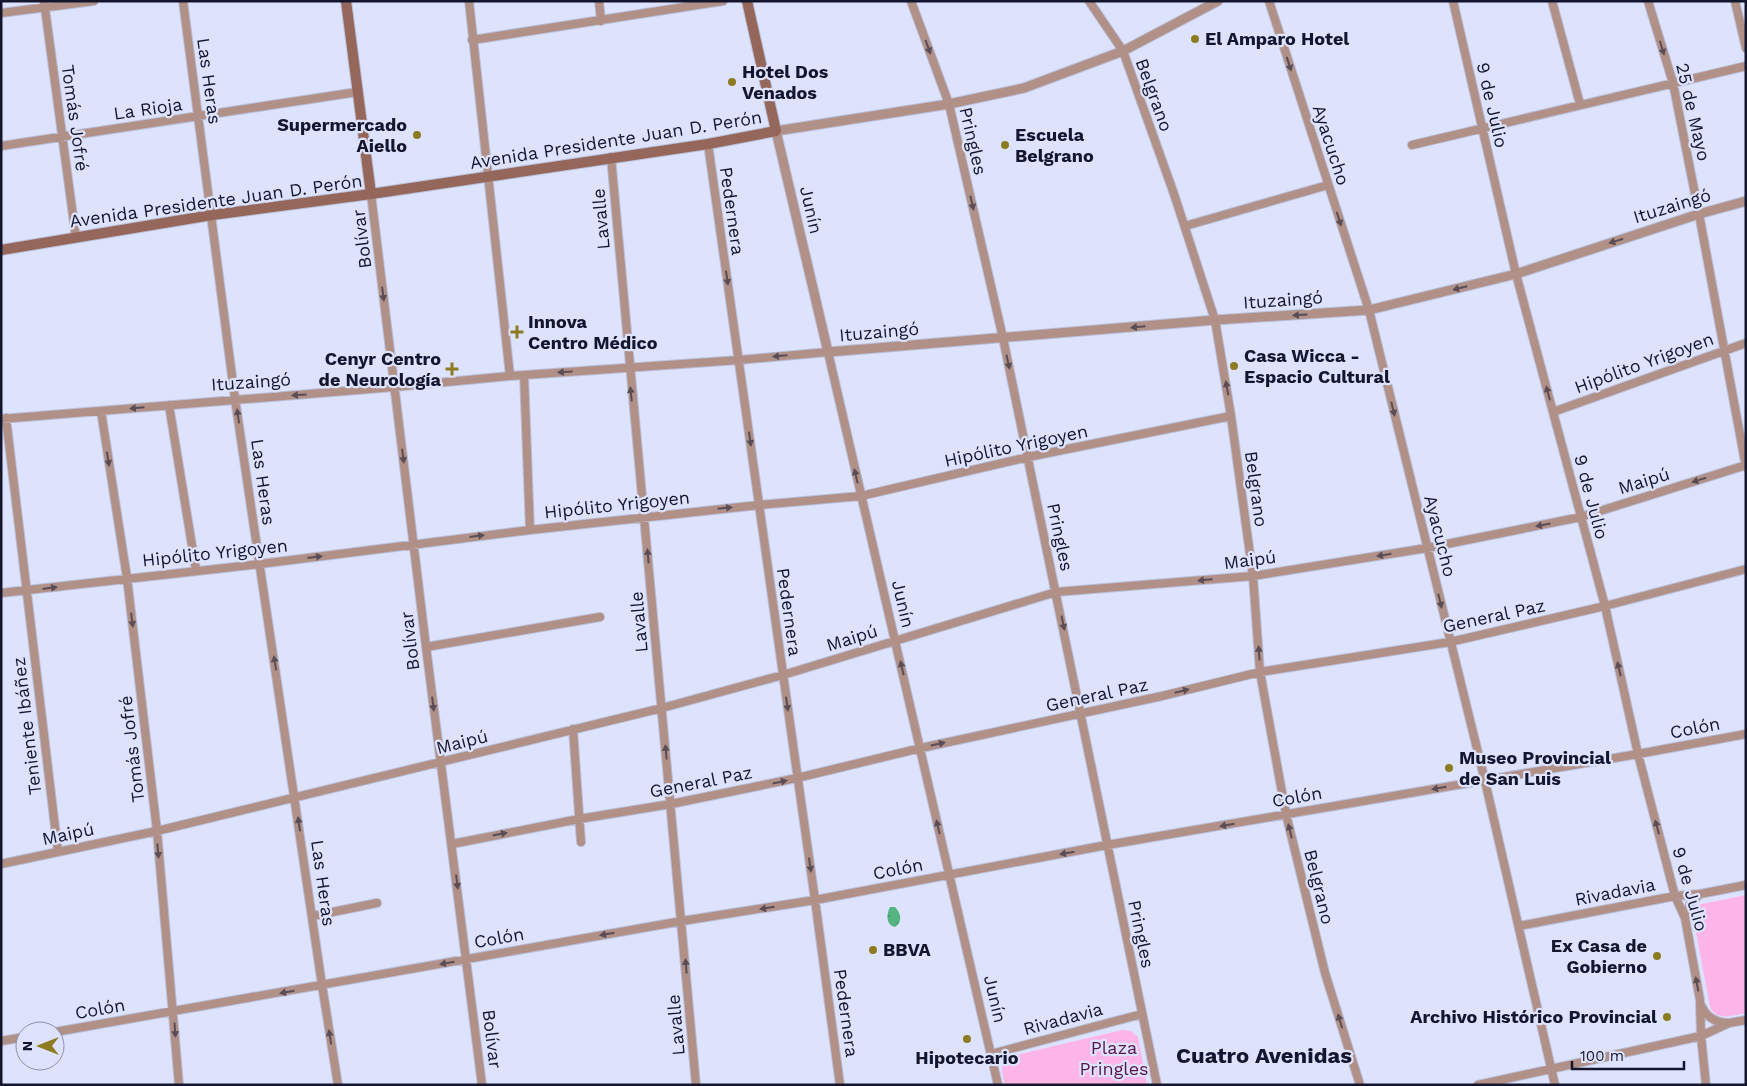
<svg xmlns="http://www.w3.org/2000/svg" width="1747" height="1086" font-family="'Work Sans',sans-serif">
<defs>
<pattern id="water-ripples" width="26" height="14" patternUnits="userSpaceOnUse" patternTransform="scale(1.25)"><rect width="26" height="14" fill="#54b580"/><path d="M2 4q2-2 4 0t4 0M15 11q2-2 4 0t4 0" fill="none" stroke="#449269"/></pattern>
</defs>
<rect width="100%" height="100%" fill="#dee3fd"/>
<path fill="#fdb5e8" d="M 1746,895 L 1746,1013 C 1733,1015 1717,1022 1710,1007 L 1692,911 L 1697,905 Z
M 1122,1030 L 1131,1031 L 1138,1037 L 1147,1085 L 1005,1085 C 1003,1075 998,1063 1007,1057 Z"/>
<path fill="url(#water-ripples)" d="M 890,907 L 895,907 C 901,913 903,922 895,927 C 886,925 886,915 890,907 Z"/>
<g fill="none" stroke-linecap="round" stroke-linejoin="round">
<defs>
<path id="minor" d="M 44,1 L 76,238
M 183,1 L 235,399 L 322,985 L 338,1085
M 469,1 L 510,376
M 599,1 L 601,21
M 911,1 L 949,104 L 1003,338 L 1157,1085
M 1089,1 L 1123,51 L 1174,194 L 1215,320 L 1231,416 L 1253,576 L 1260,672 L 1286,814 L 1325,973 L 1360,1085
M 1269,1 L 1369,310 L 1485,781 L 1555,1085
M 1453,1 L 1516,274 L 1605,606 L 1638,754 L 1675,896 L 1685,918 L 1700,1000 L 1701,1036 L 1706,1085
M 1552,1 L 1580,104
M 1648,1 L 1673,83 L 1699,214 L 1746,467
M 1735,1 L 1746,48
M 1,13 L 94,1
M 472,40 L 723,1
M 708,144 L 815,900 L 840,1085
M 1412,145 L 1746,66
M 1,146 L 357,92
M 611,157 C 637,466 670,775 696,1085
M 371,194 L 426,647 L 482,1085
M 1185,226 L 1328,185
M 524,375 L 530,530
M 169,405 L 196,570
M 101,411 L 127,578 L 157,831 L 179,1085
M 1553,412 L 1746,343
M 6,418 L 58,852
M 1,419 L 394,387 L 510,376 L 739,360 L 828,352 L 998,1085
M 1,593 L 260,564 L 530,530 L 759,505 L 861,496 L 1028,457 L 1231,416
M 426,647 L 600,617
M 573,729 L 581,842
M 452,844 L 579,819 L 671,804 L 797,778 L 921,748 L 1162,696 L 1260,672 L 1450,642 L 1605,606 L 1746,569
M 1,864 L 157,831 L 662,708 L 783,675 L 1056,592 L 1253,576 L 1427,548 L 1581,517 L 1746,465
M 313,916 L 377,903
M 1685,918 L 1690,904 L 1700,894
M 1519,926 L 1675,896 L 1700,894 L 1746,885
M 1701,1005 C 1706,1017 1716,1023 1729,1023
M 55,1032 L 682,921 L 815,900 L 1107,845 L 1638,754 L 1746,734
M 1,1041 L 25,1037
M 991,1054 L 1142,1014
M 1478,1085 L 1701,1036 L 1729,1023 L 1746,1020"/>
<path id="tertiary" d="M 1218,1 L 1123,51 L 1024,88 L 949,104 L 776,131 L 828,352 L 1215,320 L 1369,310 L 1516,274 L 1699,214 L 1746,201"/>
<path id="secondary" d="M 346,1 L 371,194
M 1,250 L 212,215 L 371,194 L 708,144 L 776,131 L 747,1"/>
</defs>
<use href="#minor" stroke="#babed8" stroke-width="10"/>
<use href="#tertiary" stroke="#babed8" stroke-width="11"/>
<use href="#secondary" stroke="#babed8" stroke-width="12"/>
<use href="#minor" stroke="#b09087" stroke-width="8"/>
<use href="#tertiary" stroke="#b09087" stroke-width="9"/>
<use href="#secondary" stroke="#94675a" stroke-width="10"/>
</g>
<defs><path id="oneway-solid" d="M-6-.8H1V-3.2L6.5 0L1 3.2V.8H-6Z" transform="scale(1.25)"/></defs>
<g fill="#5a4d56">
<use href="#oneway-solid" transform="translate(928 47) rotate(70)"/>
<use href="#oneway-solid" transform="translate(1662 48) rotate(73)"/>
<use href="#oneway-solid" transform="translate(1289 64) rotate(72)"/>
<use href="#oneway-solid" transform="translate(972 203) rotate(77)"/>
<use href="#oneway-solid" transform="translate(1339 219) rotate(72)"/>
<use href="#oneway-solid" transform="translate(1616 241) rotate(162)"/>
<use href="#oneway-solid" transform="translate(727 278) rotate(82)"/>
<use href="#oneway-solid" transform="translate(1460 288) rotate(166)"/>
<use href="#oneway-solid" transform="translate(383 294) rotate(83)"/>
<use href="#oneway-solid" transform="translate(1300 315) rotate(176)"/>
<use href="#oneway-solid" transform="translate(1138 327) rotate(175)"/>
<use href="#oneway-solid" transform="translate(780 356) rotate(175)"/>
<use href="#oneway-solid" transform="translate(1008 362) rotate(78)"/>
<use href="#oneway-solid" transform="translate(565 372) rotate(176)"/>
<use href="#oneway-solid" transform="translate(1227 388) rotate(-100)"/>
<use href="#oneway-solid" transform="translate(1548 393) rotate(-105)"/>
<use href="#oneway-solid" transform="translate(631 394) rotate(-96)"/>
<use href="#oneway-solid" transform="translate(299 395) rotate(176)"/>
<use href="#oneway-solid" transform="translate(137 408) rotate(175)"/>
<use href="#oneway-solid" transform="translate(1393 409) rotate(76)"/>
<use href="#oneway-solid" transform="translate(238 416) rotate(-98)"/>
<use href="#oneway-solid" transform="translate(750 439) rotate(82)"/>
<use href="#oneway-solid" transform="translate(403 456) rotate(83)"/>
<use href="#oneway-solid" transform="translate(108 459) rotate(81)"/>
<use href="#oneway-solid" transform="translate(856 476) rotate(-103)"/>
<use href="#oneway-solid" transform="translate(1699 480) rotate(163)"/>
<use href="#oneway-solid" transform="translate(725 508) rotate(-6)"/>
<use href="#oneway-solid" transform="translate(1543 525) rotate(169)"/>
<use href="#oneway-solid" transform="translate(477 536) rotate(-7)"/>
<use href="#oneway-solid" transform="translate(1384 555) rotate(171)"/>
<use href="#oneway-solid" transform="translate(648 556) rotate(-95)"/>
<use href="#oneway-solid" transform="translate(315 557) rotate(-7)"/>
<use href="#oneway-solid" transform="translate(1205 580) rotate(175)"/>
<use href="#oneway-solid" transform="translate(50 588) rotate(-7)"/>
<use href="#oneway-solid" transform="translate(1440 601) rotate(76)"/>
<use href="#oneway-solid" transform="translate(132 620) rotate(83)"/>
<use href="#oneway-solid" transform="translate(1063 623) rotate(78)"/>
<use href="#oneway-solid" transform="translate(1259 653) rotate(-94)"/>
<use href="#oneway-solid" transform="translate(275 663) rotate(-99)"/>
<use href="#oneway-solid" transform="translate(902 668) rotate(-103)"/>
<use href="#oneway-solid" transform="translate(1619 669) rotate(-103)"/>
<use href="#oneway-solid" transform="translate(1182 691) rotate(-14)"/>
<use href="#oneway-solid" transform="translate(433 704) rotate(83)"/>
<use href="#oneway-solid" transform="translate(787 704) rotate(82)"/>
<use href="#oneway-solid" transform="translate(938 744) rotate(-12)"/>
<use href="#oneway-solid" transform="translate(666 752) rotate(-95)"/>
<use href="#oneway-solid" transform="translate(780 782) rotate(-12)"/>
<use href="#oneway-solid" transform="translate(1439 788) rotate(170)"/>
<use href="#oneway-solid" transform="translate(299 824) rotate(-98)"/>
<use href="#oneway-solid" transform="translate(1227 825) rotate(170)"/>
<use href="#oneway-solid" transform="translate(938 827) rotate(-103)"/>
<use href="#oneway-solid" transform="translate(1657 827) rotate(-105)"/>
<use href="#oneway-solid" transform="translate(1290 831) rotate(-104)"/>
<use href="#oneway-solid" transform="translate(500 834) rotate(-11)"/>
<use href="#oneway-solid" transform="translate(158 851) rotate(85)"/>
<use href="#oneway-solid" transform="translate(1067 853) rotate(170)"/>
<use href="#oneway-solid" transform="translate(810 865) rotate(82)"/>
<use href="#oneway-solid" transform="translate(457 882) rotate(83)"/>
<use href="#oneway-solid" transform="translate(767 908) rotate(171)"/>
<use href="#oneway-solid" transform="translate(607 934) rotate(170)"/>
<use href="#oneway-solid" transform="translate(447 963) rotate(170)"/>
<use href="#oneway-solid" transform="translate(686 966) rotate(-95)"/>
<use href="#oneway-solid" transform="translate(1697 984) rotate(-100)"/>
<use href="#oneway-solid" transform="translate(287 992) rotate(170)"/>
<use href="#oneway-solid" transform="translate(1340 1021) rotate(-107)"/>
<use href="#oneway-solid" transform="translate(175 1030) rotate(86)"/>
<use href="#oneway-solid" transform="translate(330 1037) rotate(-99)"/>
</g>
<g fill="#8d7b21" stroke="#dee3fd" stroke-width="2">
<circle cx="1195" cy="39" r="5"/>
<circle cx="732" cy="82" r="5"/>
<circle cx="417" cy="135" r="5"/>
<circle cx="1005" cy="145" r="5"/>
<path d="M514.5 324.5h5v5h5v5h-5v5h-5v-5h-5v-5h5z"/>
<circle cx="1234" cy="366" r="5"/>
<path d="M449.5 361.5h5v5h5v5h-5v5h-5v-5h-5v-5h5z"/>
<circle cx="1449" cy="768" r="5"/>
<circle cx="873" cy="950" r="5"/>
<circle cx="1657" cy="956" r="5"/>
<circle cx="1667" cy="1017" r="5"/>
<circle cx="967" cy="1039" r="5"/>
</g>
<g text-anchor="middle" stroke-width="4.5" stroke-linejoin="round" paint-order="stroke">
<g font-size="18" font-weight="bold" fill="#14162d" stroke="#dee3fd" text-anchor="start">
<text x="1205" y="45">El Amparo Hotel</text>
<text x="742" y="78">Hotel Dos<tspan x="742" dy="21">Venados</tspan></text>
<text x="407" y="131" text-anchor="end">Supermercado<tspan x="407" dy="21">Aiello</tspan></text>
<text x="1015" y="141">Escuela<tspan x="1015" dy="21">Belgrano</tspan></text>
<text x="528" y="328">Innova<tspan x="528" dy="21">Centro Médico</tspan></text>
<text x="1244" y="362">Casa Wicca -<tspan x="1244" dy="21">Espacio Cultural</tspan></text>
<text x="441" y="365" text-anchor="end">Cenyr Centro<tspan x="441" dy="21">de Neurología</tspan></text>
<text x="1459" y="764">Museo Provincial<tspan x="1459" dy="21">de San Luis</tspan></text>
<text x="1647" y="952" text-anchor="end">Ex Casa de<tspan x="1647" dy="21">Gobierno</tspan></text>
<text x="883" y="956">BBVA</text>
<text x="1657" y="1023" text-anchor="end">Archivo Histórico Provincial</text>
<text x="967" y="1064" text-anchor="middle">Hipotecario</text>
</g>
<g font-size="18" fill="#14162d" stroke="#dee3fd">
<text transform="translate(209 81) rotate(82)" y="6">Las Heras</text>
<text transform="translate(1154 95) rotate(70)" y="6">Belgrano</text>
<text transform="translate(1492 105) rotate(77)" y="6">9 de Julio</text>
<text transform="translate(148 109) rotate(-8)" y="6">La Rioja</text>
<text transform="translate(1693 112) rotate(77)" y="6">25 de Mayo</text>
<text transform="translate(75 118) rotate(82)" y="6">Tomás Jofré</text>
<text transform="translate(616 140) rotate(-9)" y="6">Avenida Presidente Juan D. Perón</text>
<text transform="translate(973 141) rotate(77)" y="6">Pringles</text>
<text transform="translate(1331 145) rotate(72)" y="6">Ayacucho</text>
<text transform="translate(216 201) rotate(-8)" y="6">Avenida Presidente Juan D. Perón</text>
<text transform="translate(1672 206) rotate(-17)" y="6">Ituzaingó</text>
<text transform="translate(811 210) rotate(77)" y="6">Junín</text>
<text transform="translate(732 211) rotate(82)" y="6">Pedernera</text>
<text transform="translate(601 219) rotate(-95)" y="6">Lavalle</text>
<text transform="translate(362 239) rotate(-97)" y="6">Bolívar</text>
<text transform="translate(1283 300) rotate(-4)" y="6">Ituzaingó</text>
<text transform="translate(879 332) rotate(-5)" y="6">Ituzaingó</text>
<text transform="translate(1644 363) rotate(-20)" y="6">Hipólito Yrigoyen</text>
<text transform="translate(251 382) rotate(-4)" y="6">Ituzaingó</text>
<text transform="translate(1016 446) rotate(-12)" y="6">Hipólito Yrigoyen</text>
<text transform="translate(1644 481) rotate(-17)" y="6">Maipú</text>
<text transform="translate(263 482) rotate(82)" y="6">Las Heras</text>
<text transform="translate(1256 489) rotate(82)" y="6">Belgrano</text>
<text transform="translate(1591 497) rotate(75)" y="6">9 de Julio</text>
<text transform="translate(617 505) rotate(-6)" y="6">Hipólito Yrigoyen</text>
<text transform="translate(1440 536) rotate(76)" y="6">Ayacucho</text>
<text transform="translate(1060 537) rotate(78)" y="6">Pringles</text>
<text transform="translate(215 553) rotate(-6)" y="6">Hipólito Yrigoyen</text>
<text transform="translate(1250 560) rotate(-7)" y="6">Maipú</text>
<text transform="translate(903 604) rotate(77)" y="6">Junín</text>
<text transform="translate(789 612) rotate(82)" y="6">Pedernera</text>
<text transform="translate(1494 616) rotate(-12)" y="6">General Paz</text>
<text transform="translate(639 622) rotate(-95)" y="6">Lavalle</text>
<text transform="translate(852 638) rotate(-17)" y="6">Maipú</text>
<text transform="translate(410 641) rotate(-97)" y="6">Bolívar</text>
<text transform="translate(1097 695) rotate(-12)" y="6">General Paz</text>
<text transform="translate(27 726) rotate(-97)" y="6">Teniente Ibáñez</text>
<text transform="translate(1695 728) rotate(-11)" y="6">Colón</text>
<text transform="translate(462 742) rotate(-14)" y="6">Maipú</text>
<text transform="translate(132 749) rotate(-97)" y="6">Tomás Jofré</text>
<text transform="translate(701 782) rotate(-11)" y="6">General Paz</text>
<text transform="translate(1297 797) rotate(-10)" y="6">Colón</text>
<text transform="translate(68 834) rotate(-12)" y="6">Maipú</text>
<text transform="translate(898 869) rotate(-11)" y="6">Colón</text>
<text transform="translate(323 883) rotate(82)" y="6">Las Heras</text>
<text transform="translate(1319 887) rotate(76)" y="6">Belgrano</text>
<text transform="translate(1690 889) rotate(74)" y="6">9 de Julio</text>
<text transform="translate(1615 892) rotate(-11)" y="6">Rivadavia</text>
<text transform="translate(1141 934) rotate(78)" y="6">Pringles</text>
<text transform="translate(499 938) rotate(-10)" y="6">Colón</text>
<text transform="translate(995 999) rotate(77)" y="6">Junín</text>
<text transform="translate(100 1009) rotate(-10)" y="6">Colón</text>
<text transform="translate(846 1013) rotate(82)" y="6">Pedernera</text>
<text transform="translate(1063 1019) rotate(-15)" y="6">Rivadavia</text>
<text transform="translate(676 1025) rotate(-95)" y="6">Lavalle</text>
<text transform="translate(492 1039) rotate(83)" y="6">Bolívar</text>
</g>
<g font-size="18" fill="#59134b" stroke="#dee3fd">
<text x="1114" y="1054">Plaza<tspan x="1114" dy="21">Pringles</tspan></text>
</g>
<g font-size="22" font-weight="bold" fill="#14162d" stroke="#dee3fd">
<text x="1264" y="1063">Cuatro Avenidas</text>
</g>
</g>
<rect width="1747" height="1086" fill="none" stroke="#14162d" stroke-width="5"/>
<g transform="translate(40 1046) rotate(270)"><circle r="24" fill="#dee3fd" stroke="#8d91aa"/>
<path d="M0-4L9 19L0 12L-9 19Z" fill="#8d7b21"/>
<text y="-8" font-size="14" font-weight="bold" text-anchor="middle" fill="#14162d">N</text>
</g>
<path d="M1572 1061v8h112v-8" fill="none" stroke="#14162d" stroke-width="2.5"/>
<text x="1580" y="1061" font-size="15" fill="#14162d" stroke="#dee3fd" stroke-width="4" paint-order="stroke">100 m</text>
</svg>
